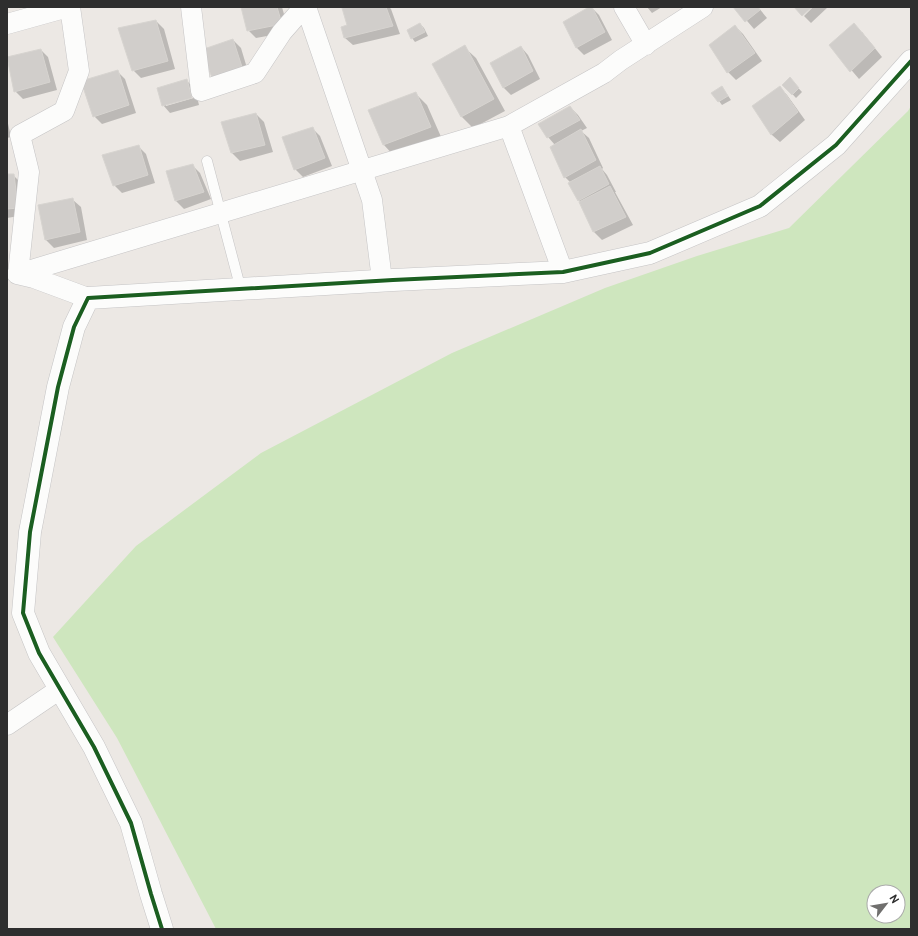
<svg xmlns="http://www.w3.org/2000/svg" width="918" height="936" font-family="Overpass,sans-serif">
<rect width="100%" height="100%" fill="#ece8e4"/>
<path fill="#cee6be" fill-rule="evenodd" d="M 911,106 L 911,929 L 216,929 L 117,738 L 53,637 L 136,546 L 261,453 L 452,353 L 605,288 L 697,256 L 789,228 L 908,111 ZM 874,892 L 898,892 L 898,916 L 874,916 Z"/>
<path fill="#0003" d="M 242,7 L 282,7 L 289,32 L 256,38 L 248,30 Z
M 352,7 L 389,7 L 391,9 L 400,34 L 353,45 L 345,38 Z
M 591,7 L 599,15 L 612,40 L 584,55 L 576,47 Z
M 647,7 L 662,7 L 652,13 Z
M 735,7 L 758,7 L 767,18 L 754,29 Z
M 813,7 L 828,7 L 811,23 L 804,16 Z
M 156,21 L 164,29 L 175,69 L 141,78 L 133,70 Z
M 420,24 L 424,28 L 428,36 L 415,42 L 412,38 Z
M 735,26 L 743,34 L 762,61 L 736,80 L 728,72 L 710,45 Z
M 862,32 L 882,57 L 859,79 L 830,45 Z
M 233,40 L 241,48 L 250,78 L 222,87 Z
M 464,47 L 476,58 L 505,111 L 473,128 L 461,116 Z
M 521,47 L 528,55 L 540,79 L 511,95 L 503,87 Z
M 41,50 L 48,57 L 57,90 L 23,99 L 15,91 Z
M 118,72 L 125,79 L 136,113 L 102,124 L 94,116 Z
M 790,79 L 802,92 L 796,98 L 784,85 Z
M 186,80 L 194,88 L 196,95 L 166,104 L 166,106 L 197,97 L 199,105 L 170,113 L 163,105 Z
M 722,87 L 731,100 L 722,105 L 713,93 Z
M 780,87 L 787,95 L 805,120 L 780,142 L 772,135 L 753,106 Z
M 415,93 L 427,105 L 442,139 L 395,157 L 384,145 L 369,111 Z
M 570,107 L 578,115 L 587,128 L 581,131 L 589,138 L 603,168 L 602,169 L 607,175 L 616,192 L 615,192 L 633,225 L 602,240 L 594,232 L 571,183 L 565,177 L 555,145 L 548,137 Z
M 256,114 L 264,122 L 273,152 L 240,161 L 232,153 L 222,123 Z
M 7,119 L 11,137 L 7,138 Z
M 312,128 L 320,136 L 332,166 L 303,177 L 295,169 Z
M 138,146 L 146,154 L 155,183 L 122,193 L 114,185 Z
M 192,165 L 200,173 L 211,199 L 184,209 L 176,201 L 167,172 Z
M 7,175 L 13,175 L 21,183 L 25,215 L 7,218 Z
M 73,200 L 81,207 L 87,240 L 54,248 L 46,240 L 39,206 Z"/>
<path fill="#d1cecb" stroke="#d7d4d0" d="M 241,7 L 277,7 L 282,24 L 247,31 Z
M 346,7 L 386,7 L 393,26 L 344,38 L 341,27 L 347,25 L 342,8 Z
M 589,7 L 592,7 L 605,32 L 576,48 L 563,22 Z
M 733,7 L 758,7 L 760,10 L 745,22 Z
M 794,7 L 812,7 L 802,16 Z
M 156,20 L 168,61 L 132,71 L 118,28 Z
M 420,23 L 425,32 L 411,39 L 407,30 Z
M 854,23 L 875,48 L 850,72 L 829,45 Z
M 735,25 L 755,53 L 727,73 L 709,45 Z
M 233,39 L 243,70 L 213,80 L 201,50 Z
M 465,45 L 494,99 L 461,117 L 432,64 Z
M 521,46 L 533,71 L 503,88 L 490,63 Z
M 41,49 L 50,82 L 14,92 L 7,57 Z
M 118,70 L 129,105 L 93,117 L 81,81 Z
M 790,77 L 799,88 L 792,95 L 782,85 Z
M 187,79 L 192,98 L 162,106 L 157,88 Z
M 722,86 L 728,96 L 718,102 L 711,93 Z
M 780,86 L 798,112 L 771,135 L 752,106 Z
M 416,92 L 431,127 L 383,145 L 368,110 Z
M 570,106 L 580,120 L 547,138 L 538,124 Z
M 256,113 L 265,145 L 231,153 L 221,122 Z
M 313,127 L 325,158 L 294,170 L 282,137 Z
M 581,129 L 596,160 L 564,178 L 550,147 Z
M 139,145 L 148,175 L 113,186 L 102,155 Z
M 193,164 L 204,192 L 175,201 L 166,171 Z
M 600,166 L 609,184 L 578,201 L 568,183 Z
M 7,174 L 14,174 L 18,208 L 7,209 Z
M 610,186 L 626,217 L 593,232 L 579,202 Z
M 73,198 L 80,232 L 45,240 L 38,205 Z"/>
<g fill="none" stroke-linecap="round" stroke-linejoin="round">
<defs>
<path id="lane" d="M 207,161 L 241,290"/>
<path id="street" d="M 70,7 L 79,71 L 64,111 L 20,135 L 29,172 L 18,274 L 509,126 L 604,73 L 621,60 L 703,7
M 191,7 L 201,91 L 255,73 L 282,32 L 304,7
M 306,7 L 372,200 L 382,280
M 624,7 L 646,45
M 7,24 L 68,7
M 509,126 L 563,272
M 17,274 L 34,278 L 88,298
M 7,725 L 60,689"/>
<path id="secondary" d="M 162,929 L 151,894 L 131,823 L 94,747 L 39,653 L 23,613 L 30,532 L 58,387 L 74,327 L 88,298 L 393,280 L 563,272 L 650,253 L 760,206 L 836,145 L 911,61"/>
</defs>
<use href="#lane" stroke="#c5c4c5" stroke-width="11"/>
<use href="#street" stroke="#c5c4c5" stroke-width="21"/>
<use href="#secondary" stroke="#c5c4c5" stroke-width="23"/>
<use href="#lane" stroke="#fcfcfb" stroke-width="10"/>
<use href="#street" stroke="#fcfcfb" stroke-width="20"/>
<use href="#secondary" stroke="#fcfcfb" stroke-width="22"/>
<defs>
<path id="cycleway" d="M 162,929 L 151,894 L 131,823 L 94,747 L 39,653 L 23,613 L 30,532 L 58,387 L 74,327 L 88,298 L 393,280 L 563,272 L 650,253 L 760,206 L 836,145 L 911,61"/>
</defs>
<use href="#cycleway" stroke="#fff" stroke-width="6"/>
<use href="#cycleway" stroke="#1b5e20" stroke-width="4"/>
</g>
<rect width="918" height="936" fill="none" stroke="#2e2e2e" stroke-width="16"/>
<g transform="translate(886 904) rotate(59)"><circle r="19" fill="#ffffff" stroke="#ababab"/>
<path d="M0-3L7 15L0 10L-7 15Z" fill="#706f6e"/>
<text y="-6" font-size="11" font-weight="bold" text-anchor="middle" fill="#2e2e2e">N</text>
</g>
</svg>
